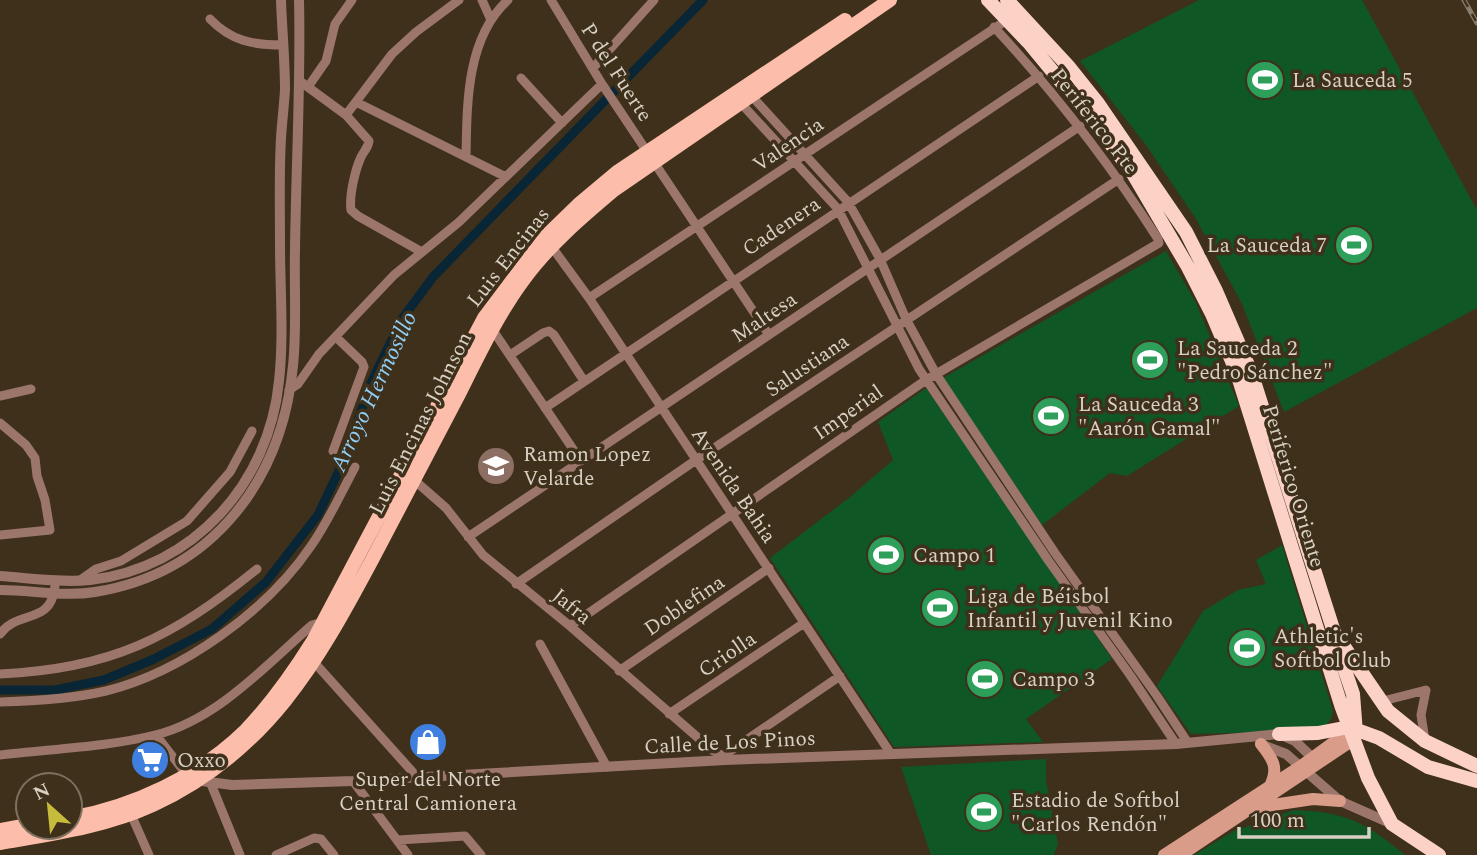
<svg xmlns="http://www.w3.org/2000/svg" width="1477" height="855" font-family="Spectral,serif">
<rect width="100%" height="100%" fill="#3e301a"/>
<path fill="#0f5725" d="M 1199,0 L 1362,0 L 1477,210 L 1477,308 L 1284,412 L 1242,304 L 1196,219 L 1146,145 L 1080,61 Z
M 1166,251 L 1196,303 L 1239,406 L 1127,476 L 1110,473 L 1042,525 L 943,378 Z
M 926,388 L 1112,659 L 1026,719 L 1043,742 L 894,747 L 770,558 L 850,497 L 893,460 L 878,422 Z
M 1282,545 L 1333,711 C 1331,722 1327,726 1317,731 L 1191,734 L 1157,686 L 1203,611 L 1238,590 L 1266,584 L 1256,560 Z
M 1046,759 L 1046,780 L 1058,844 L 1054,855 L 931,855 L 901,767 Z
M 1294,810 C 1347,812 1365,822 1405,855 L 1194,855 L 1234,831 Z"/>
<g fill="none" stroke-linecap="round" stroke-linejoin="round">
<path stroke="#092636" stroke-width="9" d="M 0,690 L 55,690 L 104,680 L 154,659 L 212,629 L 266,582 L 318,515 L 346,456 L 370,385 L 402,319 L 433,277 L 703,0"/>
<path stroke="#9c766b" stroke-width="9" d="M 482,0 L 491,20
M 551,0 L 602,84 L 769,335
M 210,19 C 231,41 253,45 282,45
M 593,68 L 654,0
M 521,78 L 562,123
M 301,82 L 346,115 L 392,54 L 416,32 L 459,0
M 308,87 L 326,61 L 335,24 L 352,0
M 748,92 L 848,202 L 880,259 L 906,319 L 936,374 L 1055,553 L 1157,696 L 1188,743
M 738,100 L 838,209 L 919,369 L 1048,560 L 1130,675 L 1176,744
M 356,102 L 506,177
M 346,115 L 369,141 C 368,148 364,151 361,157 C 355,170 349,196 351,210 L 358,216 L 420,251
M 466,157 C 467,105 466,38 508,0
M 549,243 L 589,298 L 891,754
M 589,298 L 1007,20
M 490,326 L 581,461
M 510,355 L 543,333 L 549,331 L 554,335 L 584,381
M 289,390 L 298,384 L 319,354 L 394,275 L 459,222 L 602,84
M 0,396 L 31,389
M 545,408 L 1039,76
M 0,423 L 26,445 L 35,458 L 37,476 L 45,500 L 50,530 L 0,535
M 333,451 L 364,367 L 362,362 L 336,337
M 413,479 L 446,508 L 483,555 L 570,626 L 712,750 L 723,756 L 725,760
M 468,537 L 1080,126
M 79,581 L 96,569 L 121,561 L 187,521 L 230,472 L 252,431
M 516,584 L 696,460 L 1119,179
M 570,626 L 926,380 L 1159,243 L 1158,239 C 1108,161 1057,95 994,27
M 0,634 C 18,609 51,626 55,586
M 540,644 L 607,767
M 314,662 L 418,778
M 619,671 L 769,568
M 0,674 C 111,669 172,638 257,569
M 0,702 C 36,701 71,699 106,691 C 182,672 267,611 311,546 C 328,522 341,493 355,467
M 1379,702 L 1426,690 L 1421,715 L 1425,740
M 669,714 L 804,623
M 156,735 L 186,774
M 0,755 C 49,749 108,747 155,735 C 217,720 266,665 312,625 L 323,622
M 723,756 L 840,676
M 353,781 L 408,855
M 211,784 L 240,855
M 130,812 L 149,855
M 398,840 L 465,836 L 481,855
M 276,855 L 314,838 L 321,839 L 334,855"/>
<path stroke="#9c766b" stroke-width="10" d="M 0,576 C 29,578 61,583 90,580 C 194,568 269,483 279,381 C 284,336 280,289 280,244 C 280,209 279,173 281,138 C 282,122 284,106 285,90 C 285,60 282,30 281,0
M 0,590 C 32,590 64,597 95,592 C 213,573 282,480 293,366 C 297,328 294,288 295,250 C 296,166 301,83 299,0
M 1260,744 L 1286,754 L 1340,801 L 1392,824
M 194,780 L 232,785 L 353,781 L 725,760 L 1176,744 L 1279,734 L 1295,741 L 1317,762"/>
<path stroke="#d89c89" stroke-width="12" d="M 1261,744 C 1273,759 1279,768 1270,786
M 1259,807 L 1313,799 L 1340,801
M 1164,855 L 1301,766 L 1338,739 L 1349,727
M 1181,855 L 1353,740"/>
<path stroke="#fcbdaa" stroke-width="14" d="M 70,818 C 133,807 199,776 245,731 C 271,704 293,673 313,641 L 484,318 L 545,237 L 580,203 L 617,172 L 845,20
M 0,830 L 28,825
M 0,843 C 52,834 105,827 153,805 C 267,752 317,663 373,558 C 402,503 431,448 459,394 C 479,354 498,314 524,279 C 549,245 582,217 614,190 L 890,0"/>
<path stroke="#fcd2c6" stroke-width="14" d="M 988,0 L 1030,44 L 1096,124 L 1132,172 L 1188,267 L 1212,314 L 1237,373 L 1341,705 L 1368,778 L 1392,824 L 1439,855
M 1007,0 L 1069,67 L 1097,102 L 1186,232 L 1216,291 L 1251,372 L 1334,632 L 1388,711 L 1425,741 L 1477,766
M 1335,641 L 1353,694 L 1356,733
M 1279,734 L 1318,733 L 1349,727 L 1379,738 L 1428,767 L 1477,781"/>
<defs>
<path id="rail" d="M 1464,0 L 1477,23"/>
</defs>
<use href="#rail" stroke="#897e6c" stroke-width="5"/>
<use href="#rail" stroke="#3e301a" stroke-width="2.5" stroke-dasharray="8" stroke-linecap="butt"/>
</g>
<defs>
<symbol id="stadium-disc" viewBox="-11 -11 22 22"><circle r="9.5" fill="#2e9e5b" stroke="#3e301a"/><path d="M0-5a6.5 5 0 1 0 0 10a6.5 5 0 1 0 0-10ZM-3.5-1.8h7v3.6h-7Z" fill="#fff"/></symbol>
<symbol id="school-disc" viewBox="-11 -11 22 22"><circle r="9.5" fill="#8d6e63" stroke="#3e301a"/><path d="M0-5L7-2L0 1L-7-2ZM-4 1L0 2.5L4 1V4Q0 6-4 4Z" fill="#fff"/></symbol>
<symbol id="shop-disc" viewBox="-11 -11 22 22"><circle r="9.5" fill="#3f7fe0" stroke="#3e301a"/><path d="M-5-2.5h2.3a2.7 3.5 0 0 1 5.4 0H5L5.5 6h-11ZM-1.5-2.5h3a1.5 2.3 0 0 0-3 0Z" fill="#fff"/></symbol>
<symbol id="supermarket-disc" viewBox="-11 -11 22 22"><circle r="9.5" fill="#3f7fe0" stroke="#3e301a"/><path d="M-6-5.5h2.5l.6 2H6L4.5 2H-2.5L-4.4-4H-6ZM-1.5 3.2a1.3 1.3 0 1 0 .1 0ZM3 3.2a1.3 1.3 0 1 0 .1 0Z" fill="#fff"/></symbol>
</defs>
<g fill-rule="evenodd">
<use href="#stadium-disc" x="1243" y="58" width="44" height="44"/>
<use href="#stadium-disc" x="1332" y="223" width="44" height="44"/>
<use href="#stadium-disc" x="1128" y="338" width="44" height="44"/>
<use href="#stadium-disc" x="1029" y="394" width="44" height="44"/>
<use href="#school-disc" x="474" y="444" width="44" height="44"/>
<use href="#stadium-disc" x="864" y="533" width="44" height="44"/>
<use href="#stadium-disc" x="918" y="586" width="44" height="44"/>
<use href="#stadium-disc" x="1225" y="626" width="44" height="44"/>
<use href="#stadium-disc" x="963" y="657" width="44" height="44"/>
<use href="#shop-disc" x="406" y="720" width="44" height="44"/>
<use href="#supermarket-disc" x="128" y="738" width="44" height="44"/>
<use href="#stadium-disc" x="962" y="790" width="44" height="44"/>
</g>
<g text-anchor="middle" stroke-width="7" stroke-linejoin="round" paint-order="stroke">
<g font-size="21" fill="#d8d0c3" stroke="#3e301a">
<text transform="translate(617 72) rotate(57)" y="7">P del Fuerte</text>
<text transform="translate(1095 121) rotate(52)" y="7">Periferico Pte</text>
<text transform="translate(788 144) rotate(-34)" y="7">Valencia</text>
<text transform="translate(781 226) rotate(-34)" y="7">Cadenera</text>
<text transform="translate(508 257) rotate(-52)" y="7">Luis Encinas</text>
<text transform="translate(764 317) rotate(-34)" y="7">Maltesa</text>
<text transform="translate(807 365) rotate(-34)" y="7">Salustiana</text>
<text transform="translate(848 412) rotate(-35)" y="7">Imperial</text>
<text transform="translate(420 423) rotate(-63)" y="7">Luis Encinas Johnson</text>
<text transform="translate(734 485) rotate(56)" y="7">Avenida Bahia</text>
<text transform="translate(1294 486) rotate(73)" y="7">Periferico Oriente</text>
<text transform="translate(684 605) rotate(-34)" y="7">Doblefina</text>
<text transform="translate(572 606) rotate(39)" y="7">Jafra</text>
<text transform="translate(727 654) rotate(-34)" y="7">Criolla</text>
<text transform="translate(730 742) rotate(-3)" y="7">Calle de Los Pinos</text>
</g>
<g font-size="21" fill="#d8d0c3" stroke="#3e301a" text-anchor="start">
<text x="1292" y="87">La Sauceda 5</text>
<text x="1327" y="252" text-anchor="end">La Sauceda 7</text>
<text x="1177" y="355">La Sauceda 2<tspan x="1177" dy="24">"Pedro Sánchez"</tspan></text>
<text x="1078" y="411">La Sauceda 3<tspan x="1078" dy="24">"Aarón Gamal"</tspan></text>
<text x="523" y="461">Ramon Lopez<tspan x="523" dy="24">Velarde</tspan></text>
<text x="913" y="562">Campo 1</text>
<text x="967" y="603">Liga de Béisbol<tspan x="967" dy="24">Infantil y Juvenil Kino</tspan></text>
<text x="1274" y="643">Athletic's<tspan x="1274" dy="24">Softbol Club</tspan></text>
<text x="1012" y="686">Campo 3</text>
<text x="177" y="767">Oxxo</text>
<text x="428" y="786" text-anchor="middle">Super del Norte<tspan x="428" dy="24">Central Camionera</tspan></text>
<text x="1011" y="807">Estadio de Softbol<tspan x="1011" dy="24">"Carlos Rendón"</tspan></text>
</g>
<g font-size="23" font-style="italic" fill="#8fcef6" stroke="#3e301a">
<text transform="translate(373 391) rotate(-65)" y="8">Arroyo Hermosillo</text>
</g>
</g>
<g transform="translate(49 806) rotate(333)"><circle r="33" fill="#3e301a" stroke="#7c705e" stroke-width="2"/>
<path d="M0-5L12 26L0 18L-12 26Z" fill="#c7bb3c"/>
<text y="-10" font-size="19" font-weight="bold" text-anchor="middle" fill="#d8d0c3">N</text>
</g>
<path d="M1239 827v10h130v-10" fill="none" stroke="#d8d0c3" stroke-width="3.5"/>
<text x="1250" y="827" font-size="21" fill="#d8d0c3" stroke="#3e301a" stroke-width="5" paint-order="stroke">100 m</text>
</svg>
